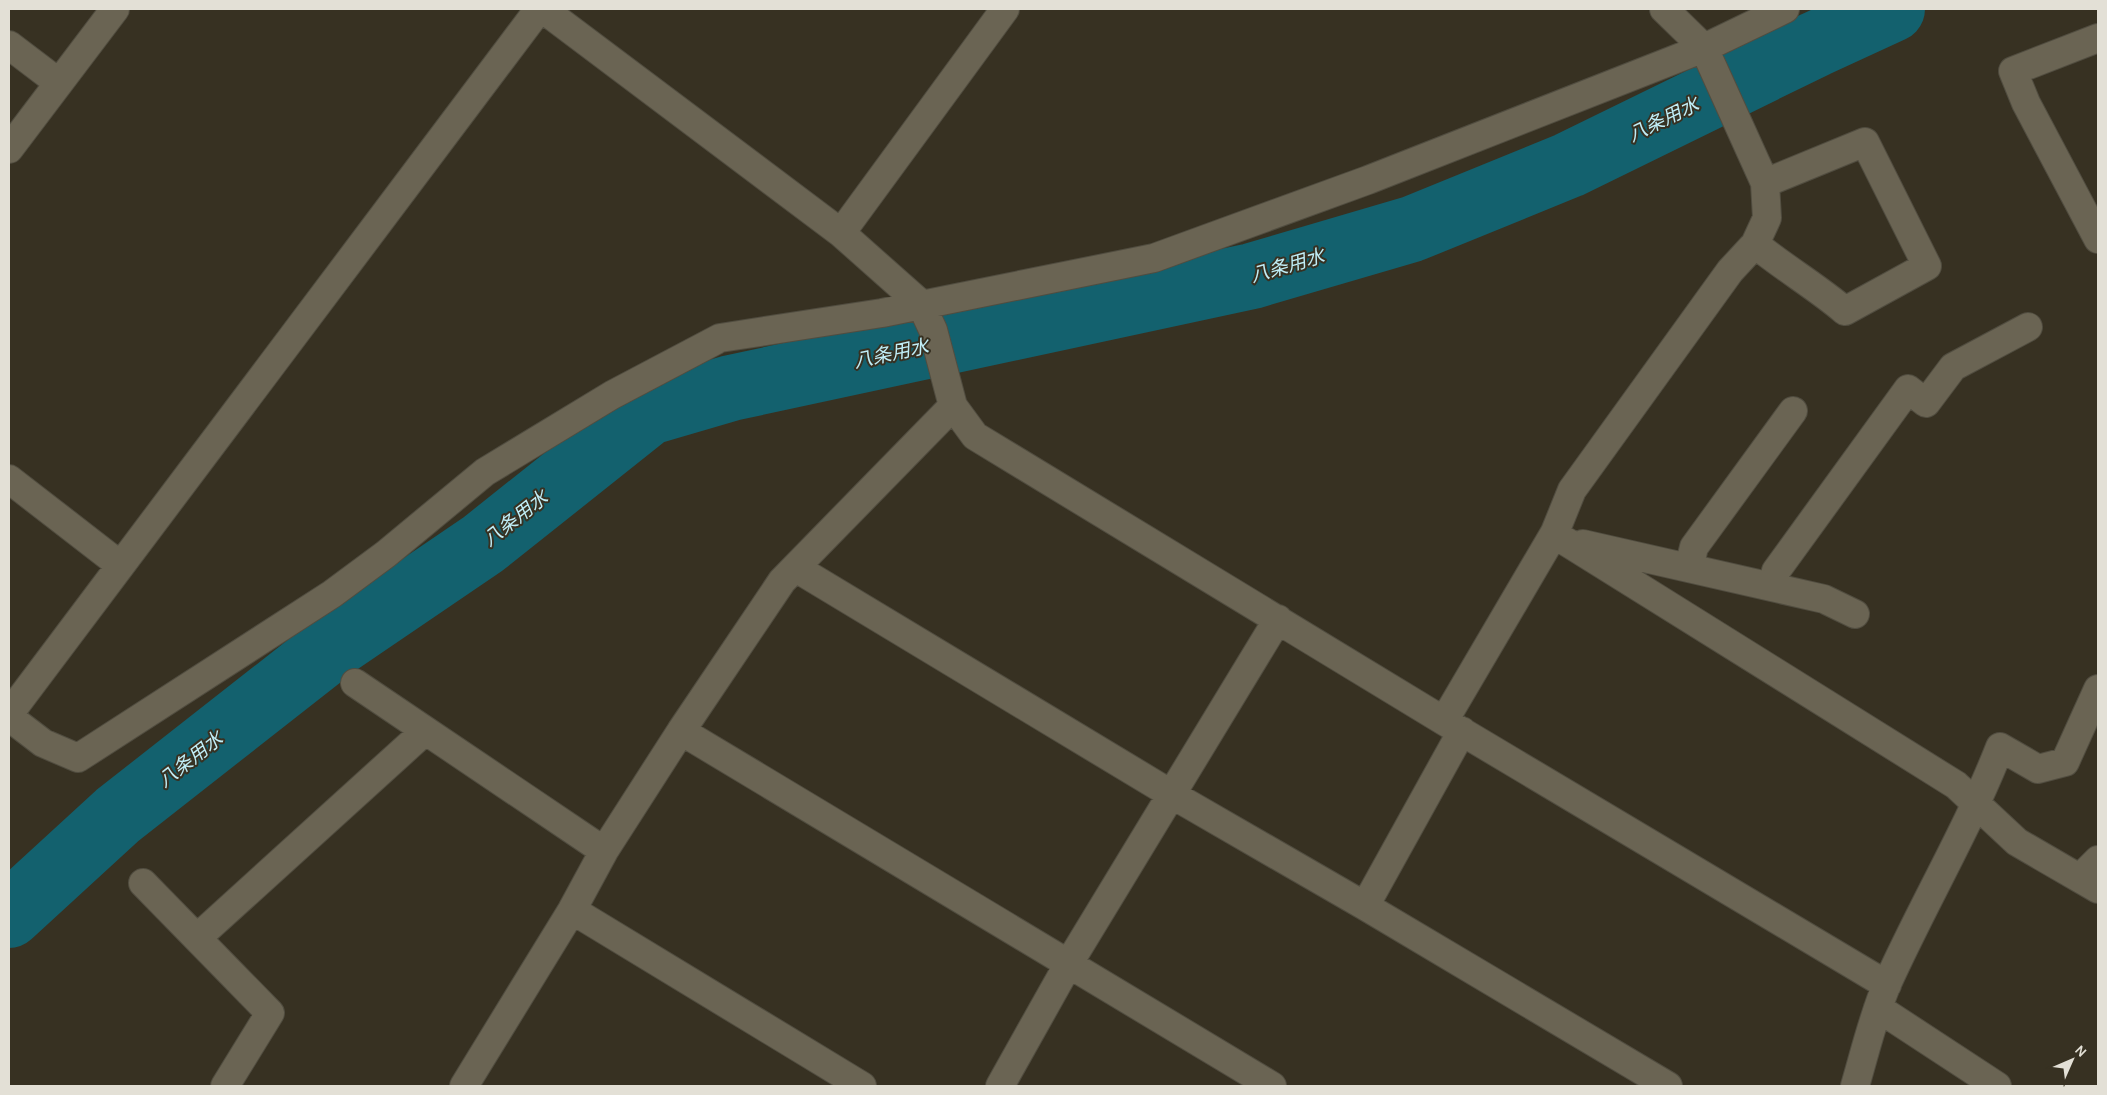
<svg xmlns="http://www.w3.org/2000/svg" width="2107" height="1095" font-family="Karla,'Noto Sans JP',sans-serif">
<rect width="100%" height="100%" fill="#373122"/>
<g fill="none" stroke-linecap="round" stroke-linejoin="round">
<path stroke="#13616e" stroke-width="66" d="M 9,915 L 118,815 L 336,644 L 483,544 L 649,412 L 731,388 L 1252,276 L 1412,229 L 1569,165 L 1816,44 L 1892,9"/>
<defs>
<path id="minor" d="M 543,9 L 841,233 L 921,304 L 933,330 L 953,406 L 975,436 L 1444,721 L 1887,985
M 2098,38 L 2013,71 L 2026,103 L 2098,239
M 9,45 L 59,83
M 9,149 L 115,9
M 841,233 L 1005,9
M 1755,244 C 1784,268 1817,287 1845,311 L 1927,266 L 1865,142 L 1765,183
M 9,479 L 120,565
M 1555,532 L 1562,539 L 1956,785 L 2017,842 L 2098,889
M 1583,544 L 1824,599 L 1855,614
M 796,568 L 1171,794 L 1365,906 L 1668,1086
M 1689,568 L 1694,547 L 1793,411
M 1772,587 L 1776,571 L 1908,389 L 1926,403 L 1953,367 L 2028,327
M 355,683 L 604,851
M 9,714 L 539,9
M 9,717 L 43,743 L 78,758 L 332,594 L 386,554 L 485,472 L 612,395 L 720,338 L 882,313 L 1154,258 L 1368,180 L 1704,48 L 1785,9
M 1444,721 L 1555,532 L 1572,490 L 1730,271 L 1755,244 L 1767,218 L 1765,183 L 1704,48 L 1664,9
M 681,731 L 1272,1086
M 2080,878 L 2098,860
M 143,883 L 270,1013 L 225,1086
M 1365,906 L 1462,731
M 572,910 L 862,1086
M 197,938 L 425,731
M 1878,1008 L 1997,1086
M 464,1086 L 572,910 L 604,851 L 681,731 L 782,581 L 953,406
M 1000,1086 L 1069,963 L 1278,619
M 1855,1086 C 1865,1052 1873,1017 1887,984 C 1923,904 1968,829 2000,747 L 2038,769 L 2065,762 L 2098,689"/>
</defs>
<use href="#minor" stroke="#514d40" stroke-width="30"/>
<use href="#minor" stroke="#6a6453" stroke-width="28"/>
</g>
<g text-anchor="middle" stroke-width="4" stroke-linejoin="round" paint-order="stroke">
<g font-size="19" font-style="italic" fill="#c0eef7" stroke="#373122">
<text transform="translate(1663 119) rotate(-26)" y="7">八条用水</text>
<text transform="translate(1287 265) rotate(-16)" y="7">八条用水</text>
<text transform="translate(891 353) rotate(-12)" y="7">八条用水</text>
<text transform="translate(515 518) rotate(-38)" y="7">八条用水</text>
<text transform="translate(190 759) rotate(-38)" y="7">八条用水</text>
</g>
</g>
<rect width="2107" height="1095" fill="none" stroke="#e3e0d6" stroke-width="20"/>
<g transform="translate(2072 1060) rotate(45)" stroke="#373122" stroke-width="4" paint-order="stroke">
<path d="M0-4L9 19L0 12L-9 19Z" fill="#e3e0d6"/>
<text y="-8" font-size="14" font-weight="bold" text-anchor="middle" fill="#e3e0d6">N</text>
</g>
</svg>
